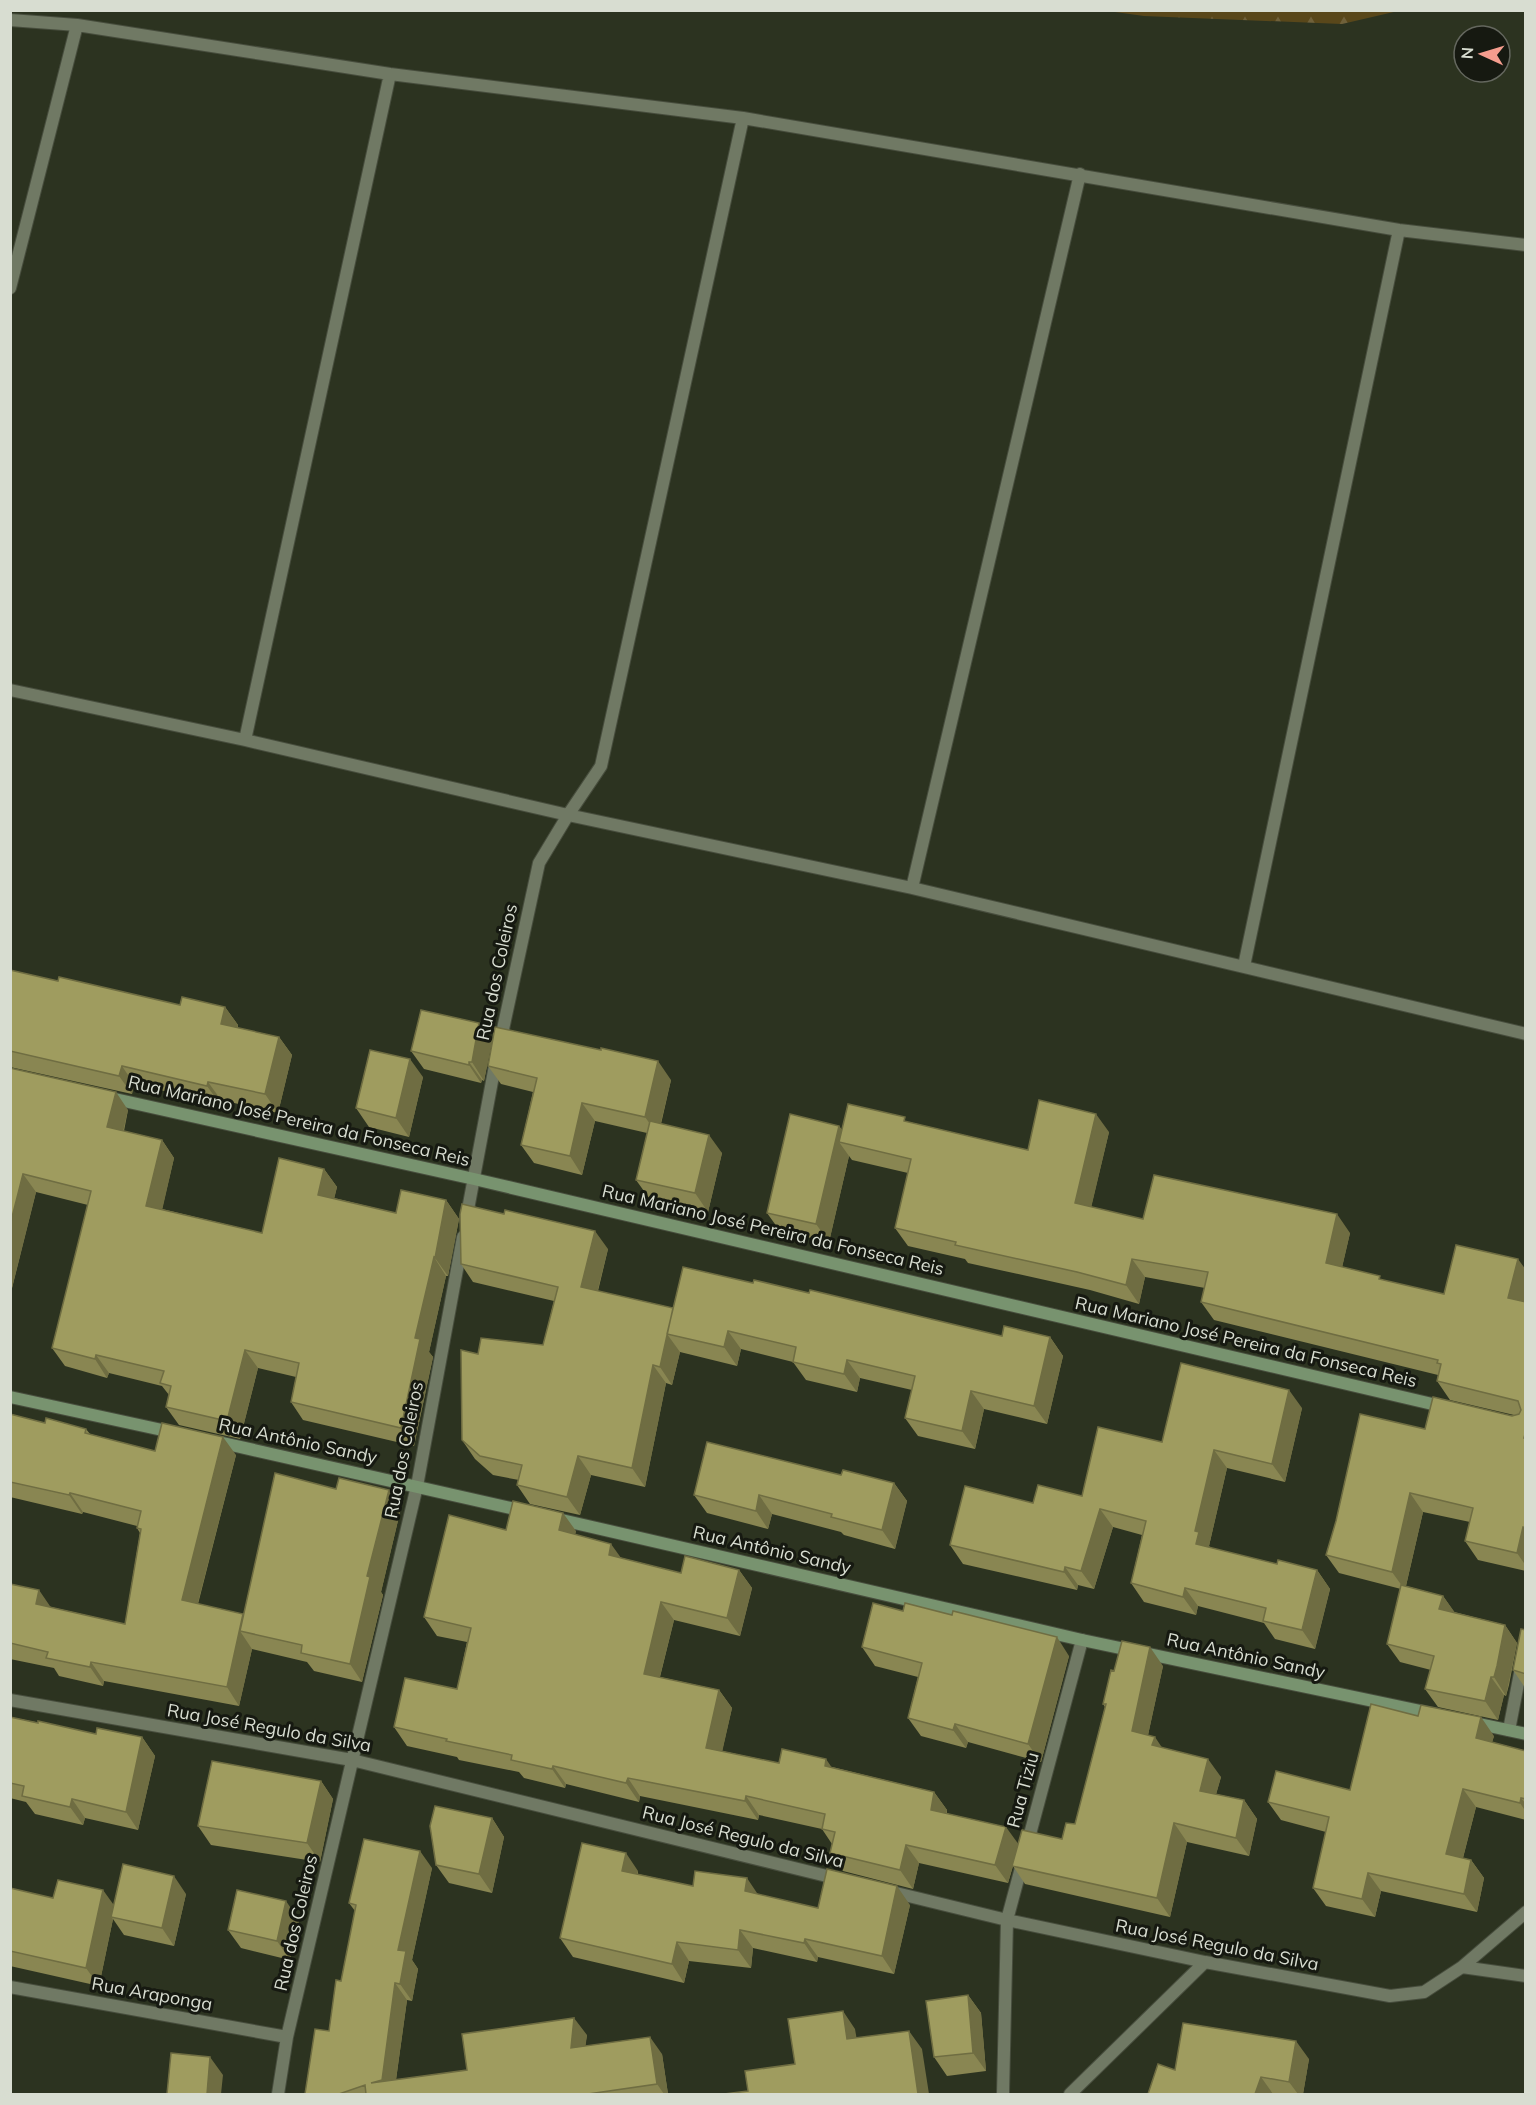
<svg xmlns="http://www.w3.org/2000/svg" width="1536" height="2105" font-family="Mulish,sans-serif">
<defs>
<pattern id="forest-firs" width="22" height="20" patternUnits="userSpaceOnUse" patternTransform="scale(1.5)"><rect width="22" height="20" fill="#59471a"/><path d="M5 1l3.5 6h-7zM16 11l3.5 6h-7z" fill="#70613a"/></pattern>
</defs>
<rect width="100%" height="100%" fill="#2c3320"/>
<path fill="url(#forest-firs)" d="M 1108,11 L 1398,11 L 1342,24 L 1144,16 Z"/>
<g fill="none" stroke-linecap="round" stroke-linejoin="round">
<defs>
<path id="street" d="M 10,20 L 77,25 L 390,74 L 743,118 L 1399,230 L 1526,245
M 10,288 L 77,25
M 10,690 L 245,740 L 568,815 L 912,888 L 1526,1034
M 245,740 L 390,74
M 912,888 L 1080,174
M 1244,966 L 1399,230
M 500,1043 L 539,863 L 568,815 L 601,766 L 743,118
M 466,1220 L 496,1060
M 10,1700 L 352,1760 L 839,1879
M 1509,1730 L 1526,1642
M 888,1891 L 1007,1920 L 1205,1962 L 1390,1996 L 1424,1992 L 1462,1967 L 1526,1912
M 1462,1967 L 1526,1976
M 10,1987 L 287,2037
M 278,2094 L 287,2037 L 417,1486 L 463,1237
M 1003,2094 L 1007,1920 L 1082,1640
M 1070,2094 L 1205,1962"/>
<path id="secondary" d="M 106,1097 L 474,1179 L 1445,1407
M 10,1397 L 176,1433
M 214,1441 L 528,1512
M 553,1518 L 1082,1640 L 1435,1714
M 1470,1722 L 1526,1734"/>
</defs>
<use href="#street" stroke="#474d3d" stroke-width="14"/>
<use href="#secondary" stroke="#474d3d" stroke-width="14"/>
<use href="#street" stroke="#707964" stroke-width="12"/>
<use href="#secondary" stroke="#78936f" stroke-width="12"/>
</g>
<path fill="#898652" d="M 10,970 L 58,981 L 180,1005 L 225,1007 L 238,1025 L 238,1028 L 279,1037 L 292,1055 L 278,1113 L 221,1100 L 220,1104 L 134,1084 L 132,1094 L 10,1067 Z
M 479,1023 L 492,1041 L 484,1081 L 482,1080 L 481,1083 L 424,1069 L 411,1051 Z
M 488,1066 L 671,1080 L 661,1124 L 722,1153 L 708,1212 L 649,1198 L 636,1180 L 647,1133 L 595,1121 L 582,1175 L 534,1163 L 521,1145 L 533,1092 L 501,1084 Z
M 10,1068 L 128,1110 L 124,1131 L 162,1140 L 174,1158 L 162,1209 L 262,1233 L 324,1169 L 337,1187 L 334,1198 L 396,1213 L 446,1200 L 459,1219 L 448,1276 L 446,1276 L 429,1352 L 433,1357 L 414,1446 L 303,1420 L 291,1402 L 296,1377 L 258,1368 L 240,1439 L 179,1425 L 166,1407 L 169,1395 L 162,1386 L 109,1373 L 107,1378 L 65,1366 L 52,1348 L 88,1205 L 36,1192 L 10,1296 Z
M 423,1077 L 409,1137 L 369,1127 L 356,1108 Z
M 909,1122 L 1028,1150 L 1109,1132 L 1091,1207 L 1143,1219 L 1350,1233 L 1342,1267 L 1383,1280 L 1444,1294 L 1524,1302 L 1526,1571 L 1478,1560 L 1465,1541 L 1470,1522 L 1423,1512 L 1406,1586 L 1443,1596 L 1454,1612 L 1505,1625 L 1517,1643 L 1509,1685 L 1506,1696 L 1504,1695 L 1498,1720 L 1438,1707 L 1425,1689 L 1431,1670 L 1400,1662 L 1387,1644 L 1401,1589 L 1339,1573 L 1326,1555 L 1425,1429 L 1514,1415 L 1450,1400 L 1437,1381 L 1438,1375 L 1214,1320 L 1201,1302 L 1205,1288 L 1145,1277 L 1139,1304 L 1090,1290 L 968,1263 L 965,1259 L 908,1246 L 895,1228 L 908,1173 L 852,1160 L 849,1156 L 829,1242 L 780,1231 L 767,1213 L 839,1126 L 842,1130 Z
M 608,1249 L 598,1291 L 673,1308 L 753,1283 L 1002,1336 L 1050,1337 L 1063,1356 L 1047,1424 L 984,1409 L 975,1449 L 918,1436 L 905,1418 L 912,1390 L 860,1378 L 857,1392 L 806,1380 L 793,1362 L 741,1349 L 737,1366 L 680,1352 L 672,1385 L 666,1383 L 645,1487 L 591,1475 L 580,1515 L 530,1504 L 517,1485 L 519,1480 L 493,1475 L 475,1459 L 462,1440 L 478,1354 L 543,1345 L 554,1301 L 473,1282 L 461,1264 Z
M 1302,1408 L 1285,1482 L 1227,1468 L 1209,1546 L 1210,1548 L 1277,1564 L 1317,1570 L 1330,1589 L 1315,1649 L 1275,1639 L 1264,1623 L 1198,1606 L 1196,1615 L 1144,1602 L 1131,1583 L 1142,1535 L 1113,1527 L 1094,1589 L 1078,1585 L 1077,1590 L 963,1564 L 950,1545 L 1082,1496 L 1162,1442 Z
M 10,1414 L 45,1423 L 86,1429 L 90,1434 L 155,1451 L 236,1455 L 198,1604 L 243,1614 L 336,1489 L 389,1490 L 401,1508 L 381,1592 L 383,1595 L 362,1682 L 314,1671 L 307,1662 L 252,1649 L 239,1706 L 104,1681 L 103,1686 L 59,1676 L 54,1668 L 10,1659 L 10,1584 L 51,1607 L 125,1624 L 140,1533 L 137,1528 L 137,1526 L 83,1512 L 82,1514 L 10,1497 Z
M 841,1475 L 894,1483 L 907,1501 L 895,1549 L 844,1535 L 841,1532 L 772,1514 L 768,1529 L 707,1513 L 694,1495 Z
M 506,1530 L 576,1531 L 575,1534 L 622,1558 L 681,1573 L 739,1570 L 752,1588 L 740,1636 L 674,1620 L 660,1677 L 719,1690 L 732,1708 L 722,1751 L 779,1763 L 832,1767 L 934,1792 L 947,1810 L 947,1813 L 1018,1844 L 1062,1839 L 1075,1824 L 1105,1707 L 1103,1704 L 1114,1671 L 1163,1666 L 1148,1735 L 1162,1748 L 1221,1777 L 1216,1794 L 1244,1800 L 1257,1819 L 1249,1856 L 1187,1842 L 1170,1917 L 1025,1884 L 1013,1866 L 1008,1883 L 919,1863 L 913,1889 L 843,1871 L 830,1853 L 832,1844 L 822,1829 L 759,1815 L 758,1820 L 640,1796 L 639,1802 L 566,1784 L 565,1788 L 524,1778 L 519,1772 L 459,1760 L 457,1757 L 407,1746 L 394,1727 L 457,1689 L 467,1642 L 437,1636 L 424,1617 Z
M 1526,1630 L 1526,1689 L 1513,1670 Z
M 862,1647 L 1069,1656 L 1041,1762 L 968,1742 L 966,1748 L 921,1736 L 908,1718 L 918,1677 L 875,1666 Z
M 10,1717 L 96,1734 L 142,1737 L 155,1756 L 138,1830 L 85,1818 L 83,1825 L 35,1814 L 26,1802 L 10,1798 Z
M 1494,1736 L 1492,1742 L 1526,1751 L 1526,1820 L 1476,1807 L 1463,1858 L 1471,1860 L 1484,1878 L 1477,1912 L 1381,1891 L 1375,1917 L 1326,1906 L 1313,1888 L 1326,1832 L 1281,1820 L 1268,1802 L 1350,1790 Z
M 321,1781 L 333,1799 L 320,1862 L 211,1845 L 198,1826 Z
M 492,1818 L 504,1837 L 492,1893 L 449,1883 L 436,1865 Z
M 432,1868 L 412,1960 L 418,1969 L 412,2001 L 407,2000 L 396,2080 L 467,2070 L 587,2035 L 585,2046 L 662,2054 L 668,2094 L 305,2094 L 329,2031 L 341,1981 L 355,1911 L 349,1903 Z
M 638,1871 L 638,1874 L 693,1886 L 758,1894 L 818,1908 L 910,1905 L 894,1974 L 818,1957 L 817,1962 L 753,1948 L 751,1968 L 689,1961 L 684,1983 L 573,1957 L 560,1938 Z
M 10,1888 L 53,1898 L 114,1905 L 186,1894 L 174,1946 L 124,1935 L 113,1919 L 99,1986 L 10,1966 Z
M 299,1920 L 290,1960 L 241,1948 L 228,1930 Z
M 968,1995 L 981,2013 L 986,2071 L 947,2076 L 934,2057 Z
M 1309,2059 L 1303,2094 L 1148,2094 L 1175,2070 Z"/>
<path fill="#6f6d42" d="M 225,1007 L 238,1025 L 234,1042 L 221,1024 Z
M 479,1023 L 492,1041 L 484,1081 L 472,1062 Z
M 279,1037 L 292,1055 L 278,1113 L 265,1094 Z
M 410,1059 L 423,1077 L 409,1137 L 396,1118 Z
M 658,1061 L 671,1080 L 658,1135 L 645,1117 Z
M 469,1062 L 482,1080 L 481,1083 L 469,1065 Z
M 122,1066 L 134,1084 L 132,1094 L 119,1076 Z
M 208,1082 L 221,1100 L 220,1104 L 207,1086 Z
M 116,1092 L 128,1110 L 120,1145 L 107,1127 Z
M 582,1103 L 595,1121 L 582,1175 L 570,1156 Z
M 1096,1114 L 1109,1132 L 1088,1221 L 1075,1203 Z
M 839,1126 L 852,1144 L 839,1142 L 849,1156 L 829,1242 L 816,1224 Z
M 709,1135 L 722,1153 L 708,1212 L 695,1193 Z
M 162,1140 L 174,1158 L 159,1224 L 146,1206 Z
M 324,1169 L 337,1187 L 331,1213 L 318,1195 Z
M 23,1174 L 36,1192 L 10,1296 L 10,1225 Z
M 446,1200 L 459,1219 L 448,1276 L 435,1258 Z
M 1337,1214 L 1350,1233 L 1339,1281 L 1326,1263 Z
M 595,1231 L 608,1249 L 594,1305 L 581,1287 Z
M 434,1257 L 446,1276 L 429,1352 L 433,1357 L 414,1446 L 401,1428 L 415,1338 Z
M 1132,1259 L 1145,1277 L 1139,1304 L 1126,1285 Z
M 1518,1259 L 1526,1270 L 1526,1298 L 1521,1316 L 1508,1298 Z
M 673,1308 L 667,1334 L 680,1352 L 672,1385 L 660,1367 Z
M 728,1331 L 741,1349 L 737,1366 L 724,1347 Z
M 1050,1337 L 1063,1356 L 1047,1424 L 1034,1406 Z
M 245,1350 L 258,1368 L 240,1439 L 227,1421 Z
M 96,1355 L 109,1373 L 107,1378 L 95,1359 Z
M 847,1360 L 860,1378 L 857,1392 L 844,1374 Z
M 653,1365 L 666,1383 L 645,1487 L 632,1468 Z
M 1289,1390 L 1302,1408 L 1285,1482 L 1272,1464 Z
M 971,1391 L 984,1409 L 975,1449 L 962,1431 Z
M 223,1437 L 236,1455 L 194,1618 L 182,1600 Z
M 1214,1450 L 1227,1468 L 1209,1546 L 1212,1550 L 1196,1544 L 1195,1531 Z
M 578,1456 L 591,1475 L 580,1515 L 567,1497 Z
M 894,1483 L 907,1501 L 895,1549 L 882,1530 Z
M 389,1490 L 401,1508 L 381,1592 L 383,1595 L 362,1682 L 350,1664 L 367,1576 Z
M 70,1493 L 83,1512 L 82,1514 L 69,1495 Z
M 1410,1493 L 1423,1512 L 1405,1590 L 1392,1572 Z
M 759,1495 L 772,1514 L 768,1529 L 756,1511 Z
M 1100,1509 L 1113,1527 L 1094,1589 L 1081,1571 Z
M 563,1513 L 576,1531 L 572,1548 L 559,1530 Z
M 1523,1527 L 1526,1531 L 1526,1566 L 1517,1553 Z
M 611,1544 L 624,1562 L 609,1555 Z
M 1065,1567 L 1078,1585 L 1077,1590 L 1064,1572 Z
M 739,1570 L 752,1588 L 740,1636 L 727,1618 Z
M 1317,1570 L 1330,1589 L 1315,1649 L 1302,1630 Z
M 1185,1588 L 1198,1606 L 1196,1615 L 1183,1597 Z
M 39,1590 L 52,1609 L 36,1604 Z
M 1443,1596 L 1456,1614 L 1439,1609 Z
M 661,1602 L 674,1620 L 656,1692 L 644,1674 Z
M 243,1614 L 240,1631 L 252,1649 L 239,1706 L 227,1687 Z
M 1505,1625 L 1517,1643 L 1506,1696 L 1494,1677 Z
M 1057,1637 L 1069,1656 L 1041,1762 L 1028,1744 Z
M 1150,1647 L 1163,1666 L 1145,1749 L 1132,1731 Z
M 91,1662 L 104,1681 L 103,1686 L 90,1667 Z
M 1491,1677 L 1504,1695 L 1498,1720 L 1485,1701 Z
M 719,1690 L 732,1708 L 719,1766 L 706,1748 Z
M 1481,1717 L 1494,1736 L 1488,1756 L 1476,1738 Z
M 955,1724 L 968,1742 L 966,1748 L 953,1730 Z
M 142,1737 L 155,1756 L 138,1830 L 126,1812 Z
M 1155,1737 L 1167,1755 L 1152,1745 Z
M 826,1759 L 839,1778 L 825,1766 Z
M 1208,1759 L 1221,1777 L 1212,1809 L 1200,1791 Z
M 553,1766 L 566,1784 L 565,1788 L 552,1769 Z
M 628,1778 L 640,1796 L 639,1802 L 626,1783 Z
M 321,1781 L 333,1799 L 320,1862 L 307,1843 Z
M 1463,1789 L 1476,1807 L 1459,1873 L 1446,1854 Z
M 934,1792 L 947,1810 L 943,1828 L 931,1810 Z
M 746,1796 L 759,1815 L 758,1820 L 745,1801 Z
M 1521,1798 L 1526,1804 L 1526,1812 L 1520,1803 Z
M 72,1799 L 85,1818 L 83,1825 L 70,1807 Z
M 1244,1800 L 1257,1819 L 1249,1856 L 1236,1838 Z
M 492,1818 L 504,1837 L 492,1893 L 479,1874 Z
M 1174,1823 L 1187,1842 L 1170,1917 L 1157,1898 Z
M 1006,1827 L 1019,1845 L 1008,1883 L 995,1865 Z
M 906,1845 L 919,1863 L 913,1889 L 900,1870 Z
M 420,1851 L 432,1868 L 412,1960 L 418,1969 L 412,2001 L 400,1984 L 398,1950 Z
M 626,1853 L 638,1871 L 634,1889 L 622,1871 Z
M 1471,1860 L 1484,1878 L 1477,1912 L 1464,1894 Z
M 1368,1873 L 1381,1891 L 1375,1917 L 1362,1899 Z
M 174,1876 L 186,1894 L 174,1946 L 162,1928 Z
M 747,1878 L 759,1896 L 745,1891 Z
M 897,1886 L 910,1905 L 894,1974 L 882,1956 Z
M 103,1890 L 116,1908 L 111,1917 L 113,1919 L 99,1986 L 86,1968 Z
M 286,1901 L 299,1920 L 290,1960 L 277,1941 Z
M 740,1930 L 753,1948 L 751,1968 L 738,1950 Z
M 805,1939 L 818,1957 L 817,1962 L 804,1943 Z
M 677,1942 L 689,1961 L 684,1983 L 672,1964 Z
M 395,1983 L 407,2000 L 394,2094 L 392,2094 L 382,2080 Z
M 968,1995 L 981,2013 L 986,2071 L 973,2053 Z
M 843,2011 L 855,2029 L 860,2058 L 847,2039 Z
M 574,2018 L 587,2035 L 583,2066 L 571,2048 Z
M 909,2031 L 922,2049 L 929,2094 L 918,2094 Z
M 650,2037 L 662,2054 L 668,2094 L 664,2094 L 657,2084 Z
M 1296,2041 L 1309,2059 L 1303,2094 L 1298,2094 L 1289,2082 Z
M 210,2057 L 223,2075 L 221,2094 L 207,2094 Z
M 1261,2077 L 1273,2094 L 1255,2094 Z"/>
<path fill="#9f9c5f" stroke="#6f6d42" stroke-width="1.5" d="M 10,970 L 58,981 L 59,977 L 180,1005 L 182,997 L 225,1007 L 221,1024 L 279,1037 L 265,1094 L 208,1082 L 207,1086 L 122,1066 L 119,1076 L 10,1051 Z
M 421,1010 L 479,1023 L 472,1062 L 469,1062 L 469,1065 L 411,1051 Z
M 495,1027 L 601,1050 L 601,1048 L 658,1061 L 645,1117 L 582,1103 L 570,1156 L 521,1145 L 537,1078 L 488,1066 Z
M 370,1050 L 410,1059 L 396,1118 L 356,1108 Z
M 10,1068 L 116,1092 L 107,1127 L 162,1140 L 146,1206 L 262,1233 L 279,1158 L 324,1169 L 318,1195 L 396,1213 L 401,1190 L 446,1200 L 435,1258 L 434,1257 L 415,1338 L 420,1339 L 401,1428 L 291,1402 L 299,1363 L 245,1350 L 227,1421 L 166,1407 L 171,1386 L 160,1383 L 164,1371 L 96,1355 L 95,1359 L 52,1348 L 91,1191 L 23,1174 L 10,1225 Z
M 1039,1100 L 1096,1114 L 1075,1203 L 1143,1219 L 1154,1175 L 1337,1214 L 1326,1263 L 1380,1276 L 1379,1279 L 1444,1294 L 1456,1245 L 1518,1259 L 1508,1298 L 1526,1302 L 1526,1430 L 1524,1438 L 1526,1439 L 1526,1528 L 1523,1527 L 1517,1553 L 1465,1541 L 1473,1508 L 1410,1493 L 1392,1572 L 1326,1555 L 1336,1521 L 1360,1414 L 1425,1429 L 1433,1397 L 1512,1416 L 1519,1414 L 1521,1410 L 1518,1401 L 1437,1381 L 1441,1364 L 1437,1363 L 1438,1360 L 1201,1302 L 1208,1272 L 1132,1259 L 1126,1285 L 1077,1272 L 955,1245 L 956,1242 L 895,1228 L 911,1159 L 839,1142 L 848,1104 L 905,1117 L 904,1121 L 1028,1150 Z
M 790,1114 L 839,1126 L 816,1224 L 767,1213 Z
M 650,1121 L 709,1135 L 695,1193 L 636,1180 Z
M 462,1204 L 504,1214 L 505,1210 L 595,1231 L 581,1287 L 673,1308 L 660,1367 L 653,1365 L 632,1468 L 578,1456 L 567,1497 L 517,1485 L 522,1465 L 480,1456 L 462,1440 L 461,1350 L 478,1354 L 481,1338 L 543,1345 L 558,1287 L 461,1264 L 460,1214 Z
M 683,1267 L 753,1283 L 754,1280 L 809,1293 L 810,1290 L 1002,1336 L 1004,1326 L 1050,1337 L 1034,1406 L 971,1391 L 962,1431 L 905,1418 L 915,1376 L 847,1360 L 844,1374 L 793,1362 L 796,1347 L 728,1331 L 724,1347 L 667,1334 Z
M 1181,1363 L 1289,1390 L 1272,1464 L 1214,1450 L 1195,1531 L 1199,1532 L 1196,1544 L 1277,1564 L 1278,1560 L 1317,1570 L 1302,1630 L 1263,1621 L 1266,1608 L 1185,1588 L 1183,1597 L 1131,1583 L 1146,1521 L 1100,1509 L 1081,1571 L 1065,1567 L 1064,1572 L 950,1545 L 965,1486 L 1033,1503 L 1038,1485 L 1082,1496 L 1098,1427 L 1162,1442 Z
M 10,1414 L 45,1423 L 46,1418 L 86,1429 L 85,1433 L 155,1451 L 162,1423 L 223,1437 L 182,1600 L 243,1614 L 227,1687 L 91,1662 L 90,1667 L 46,1658 L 48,1652 L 10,1643 L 10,1584 L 39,1590 L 36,1604 L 125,1624 L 141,1529 L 137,1528 L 141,1511 L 70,1493 L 69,1495 L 10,1482 Z
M 707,1442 L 841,1475 L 843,1470 L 894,1483 L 882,1530 L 831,1517 L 832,1514 L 759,1495 L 756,1511 L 694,1495 Z
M 275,1473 L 336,1489 L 339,1478 L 389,1490 L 367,1576 L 370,1577 L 350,1664 L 301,1653 L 302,1645 L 240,1631 Z
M 513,1501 L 563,1513 L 559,1530 L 611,1544 L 609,1555 L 681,1573 L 685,1556 L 739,1570 L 727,1618 L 661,1602 L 644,1674 L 719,1690 L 706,1748 L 779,1763 L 782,1749 L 826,1759 L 825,1766 L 934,1792 L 931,1810 L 1006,1827 L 995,1865 L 906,1845 L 900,1870 L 830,1853 L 835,1832 L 822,1829 L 825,1814 L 746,1796 L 745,1801 L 628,1778 L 626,1783 L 553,1766 L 552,1769 L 511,1760 L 512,1755 L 446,1741 L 447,1739 L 394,1727 L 405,1678 L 457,1689 L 471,1628 L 424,1617 L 449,1515 L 506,1530 Z
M 1401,1585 L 1443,1596 L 1439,1609 L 1505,1625 L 1497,1666 L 1494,1677 L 1491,1677 L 1485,1701 L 1425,1689 L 1434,1656 L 1387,1644 Z
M 873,1603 L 903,1611 L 905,1603 L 952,1615 L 953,1611 L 1057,1637 L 1028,1744 L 955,1724 L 953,1730 L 908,1718 L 922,1663 L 862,1647 Z
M 1521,1629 L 1526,1630 L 1526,1674 L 1513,1670 Z
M 1122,1641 L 1150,1647 L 1132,1731 L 1155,1737 L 1152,1745 L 1208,1759 L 1200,1791 L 1244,1800 L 1236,1838 L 1174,1823 L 1157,1898 L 1012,1866 L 1022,1830 L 1062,1839 L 1066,1823 L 1075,1824 L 1106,1704 L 1103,1704 L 1111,1670 L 1114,1671 Z
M 1371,1704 L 1418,1716 L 1421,1705 L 1481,1717 L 1476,1738 L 1526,1751 L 1526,1799 L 1521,1798 L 1520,1803 L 1463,1789 L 1446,1854 L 1471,1860 L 1464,1894 L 1368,1873 L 1362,1899 L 1313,1888 L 1329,1817 L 1268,1802 L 1276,1771 L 1350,1790 Z
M 10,1717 L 38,1723 L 38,1721 L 96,1734 L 97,1728 L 142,1737 L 126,1812 L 72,1799 L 70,1807 L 22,1796 L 24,1786 L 10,1783 Z
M 212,1761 L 321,1781 L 307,1843 L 198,1826 Z
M 435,1806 L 492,1818 L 479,1874 L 436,1865 L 430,1826 Z
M 364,1839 L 420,1851 L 398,1950 L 406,1951 L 400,1984 L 395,1983 L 382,2080 L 371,2083 L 467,2070 L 462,2034 L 574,2018 L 571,2048 L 650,2037 L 657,2084 L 588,2094 L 366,2094 L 365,2085 L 339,2094 L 305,2094 L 315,2029 L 329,2031 L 336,1980 L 341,1981 L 356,1905 L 349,1903 Z
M 582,1843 L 626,1853 L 622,1871 L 693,1886 L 695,1871 L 747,1878 L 745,1891 L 818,1908 L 827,1869 L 897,1886 L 882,1956 L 805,1939 L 804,1943 L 740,1930 L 738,1950 L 677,1942 L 672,1964 L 560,1938 Z
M 123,1864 L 174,1876 L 162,1928 L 111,1917 Z
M 58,1880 L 103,1890 L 86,1968 L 10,1951 L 10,1888 L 53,1898 Z
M 237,1890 L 286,1901 L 277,1941 L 228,1930 Z
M 968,1995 L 973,2053 L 934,2057 L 926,2001 Z
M 843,2011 L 847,2039 L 909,2031 L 918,2094 L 724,2094 L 748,2091 L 745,2071 L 795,2064 L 788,2019 Z
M 1183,2023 L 1296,2041 L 1289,2082 L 1261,2077 L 1255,2094 L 1148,2094 L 1158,2064 L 1175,2070 Z
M 171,2053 L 210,2057 L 207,2094 L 167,2094 Z"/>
<g text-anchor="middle" stroke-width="6" stroke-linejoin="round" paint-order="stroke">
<g font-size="18" fill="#d8ddd1" stroke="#161911">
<text transform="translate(497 972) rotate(-78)" y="6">Rua dos Coleiros</text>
<text transform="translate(299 1121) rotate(13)" y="6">Rua Mariano José Pereira da Fonseca Reis</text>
<text transform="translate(773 1230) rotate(13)" y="6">Rua Mariano José Pereira da Fonseca Reis</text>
<text transform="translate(1246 1342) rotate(13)" y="6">Rua Mariano José Pereira da Fonseca Reis</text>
<text transform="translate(298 1441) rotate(12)" y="6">Rua Antônio Sandy</text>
<text transform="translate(404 1450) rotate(-79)" y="6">Rua dos Coleiros</text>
<text transform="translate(772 1550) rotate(13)" y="6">Rua Antônio Sandy</text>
<text transform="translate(1246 1656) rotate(12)" y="6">Rua Antônio Sandy</text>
<text transform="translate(269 1728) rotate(10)" y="6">Rua José Regulo da Silva</text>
<text transform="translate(1023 1790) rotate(-75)" y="6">Rua Tiziu</text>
<text transform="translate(743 1837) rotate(14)" y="6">Rua José Regulo da Silva</text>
<text transform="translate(296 1923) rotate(-77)" y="6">Rua dos Coleiros</text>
<text transform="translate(1217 1945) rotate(11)" y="6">Rua José Regulo da Silva</text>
<text transform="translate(152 1994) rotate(10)" y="6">Rua Araponga</text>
</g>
</g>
<rect width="1536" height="2105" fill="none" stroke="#d8ddd1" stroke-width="24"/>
<g transform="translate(1482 54) rotate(274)"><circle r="28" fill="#161911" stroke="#64675e" stroke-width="1.5"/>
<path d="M0-4.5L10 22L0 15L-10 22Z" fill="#f59d8e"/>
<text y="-9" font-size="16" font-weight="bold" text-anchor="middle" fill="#d8ddd1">N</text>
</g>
</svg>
